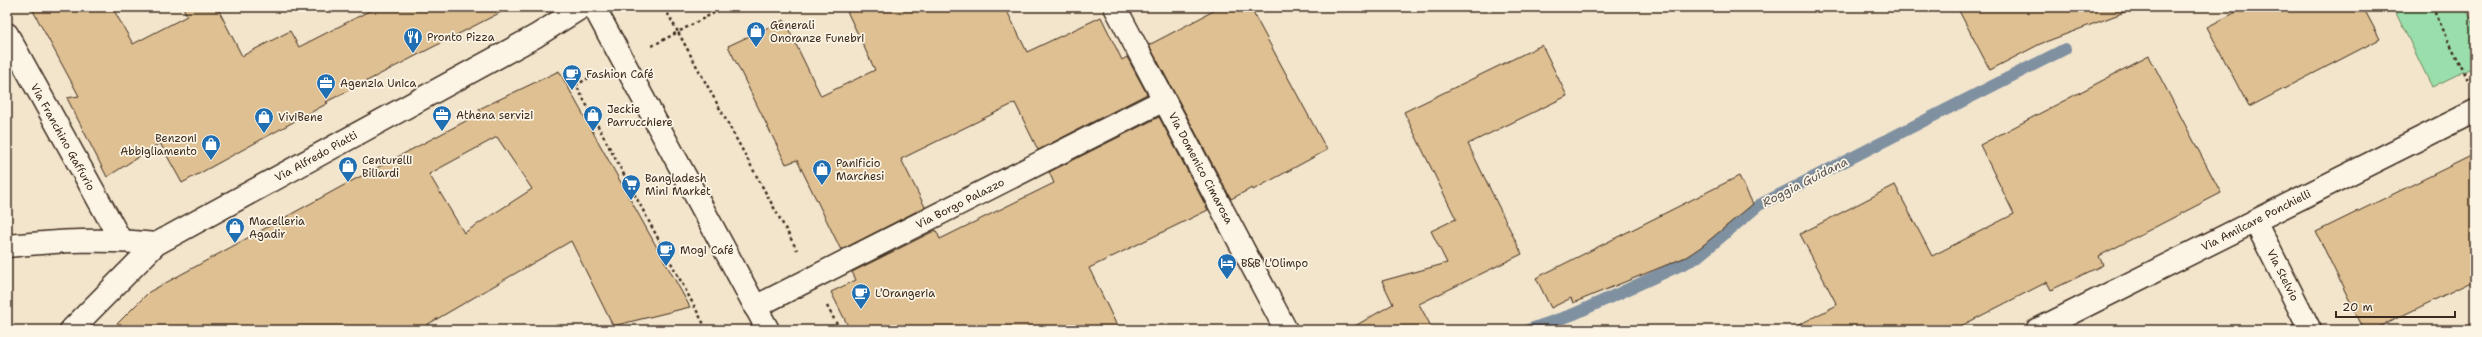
<svg xmlns="http://www.w3.org/2000/svg" width="2482" height="337" font-family="'Shantell Sans',sans-serif">
<rect width="100%" height="100%" fill="#f3e5cc"/>
<filter id="ink" filterUnits="userSpaceOnUse"><feTurbulence type="fractalNoise" baseFrequency=".025" numOctaves="2"/><feDisplacementMap in="SourceGraphic" scale="8" xChannelSelector="R" yChannelSelector="G"/><feConvolveMatrix kernelMatrix="1 2 1 2 8 2 1 2 1" color-interpolation-filters="sRGB"/></filter>
<g filter="url(#ink)">
<path fill="#9adfab" stroke="#6a8464" d="M 2393,7 L 2465,7 L 2475,27 L 2475,66 L 2432,87 Z"/>
<g fill="none" stroke-linecap="round" stroke-linejoin="round">
<path stroke="#7f90a0" stroke-width="12" d="M 1528,330 L 1574,314 L 1696,258 L 1759,205 L 2065,49"/>
</g>
<path fill="#dfc092" stroke="#3b2a1e" fill-rule="evenodd" d="M 31,7 L 112,7 L 133,44 L 187,16 L 183,7 L 217,7 L 242,56 L 290,31 L 299,47 L 377,7 L 511,7 L 326,102 L 328,103 L 182,183 L 160,143 L 107,177 L 67,98 L 79,96 Z
M 845,7 L 1005,7 L 1027,52 L 1101,17 L 1122,60 L 1127,57 L 1147,94 L 1038,150 L 1015,103 L 901,159 L 925,207 L 841,250 L 797,160 L 786,164 L 728,46 L 784,20 L 821,96 L 875,70 Z
M 1221,7 L 1250,7 L 1327,150 L 1253,190 L 1252,188 L 1231,199 L 1149,45 Z
M 1957,7 L 2129,7 L 2130,10 L 2040,44 L 1990,70 Z
M 2246,7 L 2363,7 L 2380,39 L 2249,107 L 2207,27 Z
M 1542,45 L 1567,96 L 1468,144 L 1522,254 L 1419,304 L 1433,330 L 1348,330 L 1393,304 L 1382,281 L 1447,263 L 1431,231 L 1456,219 L 1404,112 Z
M 2149,56 L 2221,193 L 2099,256 L 2103,265 L 2051,290 L 2047,282 L 1953,330 L 1789,330 L 1837,305 L 1800,234 L 1895,185 L 1932,256 L 2014,214 L 1980,145 Z
M 559,71 L 690,307 L 613,326 L 571,241 L 418,330 L 111,330 L 149,292 L 348,183 L 481,113 L 479,109 ZM 497,137 L 532,189 L 464,233 L 429,174 Z
M 1159,117 L 1208,210 L 1089,268 L 1119,330 L 850,330 L 831,292 L 856,280 L 852,272 L 936,230 L 940,239 L 1054,183 L 1049,172 Z
M 2475,154 L 2475,280 L 2373,330 L 2364,330 L 2316,232 Z
M 1739,176 L 1753,204 L 1701,247 L 1686,257 L 1573,303 L 1571,298 L 1551,308 L 1536,278 Z"/>
<g fill="none" stroke-linecap="round" stroke-linejoin="round">
<defs>
<path id="minor" d="M 1115,7 L 1286,330
M 7,34 L 120,239
M 2255,221 L 2310,330
M 7,246 C 57,241 105,238 156,244
M 755,307 L 1164,100
M 2037,330 L 2475,111"/>
<path id="tertiary" d="M 71,330 L 156,244 L 536,36 L 582,7"/>
<path id="secondary" d="M 594,7 L 768,330"/>
</defs>
<use href="#minor" stroke="#3b2a1e" stroke-width="25"/>
<use href="#tertiary" stroke="#3b2a1e" stroke-width="25"/>
<use href="#secondary" stroke="#3b2a1e" stroke-width="25"/>
<path stroke="#3b2a1e" stroke-width="2.5" stroke-dasharray="3 3" stroke-linecap="butt" d="M 725,7 L 678,32 L 797,250
M 2432,7 L 2468,80
M 652,46 L 678,32 L 664,7
M 594,75 L 576,85 L 707,330
M 827,306 L 840,330"/>
<use href="#minor" stroke="#fcf5e5" stroke-width="22"/>
<use href="#tertiary" stroke="#fcf5e5" stroke-width="22"/>
<use href="#secondary" stroke="#fcf5e5" stroke-width="22"/>
</g>
</g>
<defs>
<symbol id="shop-pin" viewBox="-11 -11 22 30"><path d="M0 17L-7.5 6A9.5 9.5 0 1 1 7.5 6Z" fill="#1f6fb2" stroke="#fcf5e5"/><path d="M-5-2.5h2.3a2.7 3.5 0 0 1 5.4 0H5L5.5 6h-11ZM-1.5-2.5h3a1.5 2.3 0 0 0-3 0Z" fill="#fff"/></symbol>
<symbol id="restaurant-pin" viewBox="-11 -11 22 30"><path d="M0 17L-7.5 6A9.5 9.5 0 1 1 7.5 6Z" fill="#1f6fb2" stroke="#fcf5e5"/><path d="M-5-6h1v4h1v-4h1v4h1v-4h1v5L-1.5 .5V6h-2V.5L-5-1ZM5-6V6H3V1.5H1.5Q1.5-4 5-6Z" fill="#fff"/></symbol>
<symbol id="cafe-pin" viewBox="-11 -11 22 30"><path d="M0 17L-7.5 6A9.5 9.5 0 1 1 7.5 6Z" fill="#1f6fb2" stroke="#fcf5e5"/><path d="M-5.5-4.5H6V0H3Q3 3.5 0 3.5H-2.5Q-5.5 3.5-5.5 0ZM3-3.2v2h1.7v-2ZM-6 4.5H4V6H-6Z" fill="#fff"/></symbol>
<symbol id="office-pin" viewBox="-11 -11 22 30"><path d="M0 17L-7.5 6A9.5 9.5 0 1 1 7.5 6Z" fill="#1f6fb2" stroke="#fcf5e5"/><path d="M-6-3h4V-5.5h4V-3h4V5H-6ZM-1-4.5V-3h2v-1.5ZM-6 0V1H6V0Z" fill="#fff"/></symbol>
<symbol id="supermarket-pin" viewBox="-11 -11 22 30"><path d="M0 17L-7.5 6A9.5 9.5 0 1 1 7.5 6Z" fill="#1f6fb2" stroke="#fcf5e5"/><path d="M-6-5.5h2.5l.6 2H6L4.5 2H-2.5L-4.4-4H-6ZM-1.5 3.2a1.3 1.3 0 1 0 .1 0ZM3 3.2a1.3 1.3 0 1 0 .1 0Z" fill="#fff"/></symbol>
<symbol id="hotel-pin" viewBox="-11 -11 22 30"><path d="M0 17L-7.5 6A9.5 9.5 0 1 1 7.5 6Z" fill="#1f6fb2" stroke="#fcf5e5"/><path d="M-6-4.5h1.5V1H6V5H4.5V3h-9V5H-6ZM-4 0a1.8 1.8 0 1 1 3.6 0ZM.5 0V-2.5h3Q6-2.5 6 0Z" fill="#fff"/></symbol>
</defs>
<g fill-rule="evenodd">
<use href="#shop-pin" x="745" y="20" width="22" height="30"/>
<use href="#restaurant-pin" x="402" y="26" width="22" height="30"/>
<use href="#cafe-pin" x="561" y="63" width="22" height="30"/>
<use href="#office-pin" x="315" y="72" width="22" height="30"/>
<use href="#office-pin" x="431" y="104" width="22" height="30"/>
<use href="#shop-pin" x="582" y="104" width="22" height="30"/>
<use href="#shop-pin" x="253" y="106" width="22" height="30"/>
<use href="#shop-pin" x="200" y="133" width="22" height="30"/>
<use href="#shop-pin" x="337" y="155" width="22" height="30"/>
<use href="#shop-pin" x="811" y="158" width="22" height="30"/>
<use href="#supermarket-pin" x="620" y="173" width="22" height="30"/>
<use href="#shop-pin" x="224" y="216" width="22" height="30"/>
<use href="#cafe-pin" x="655" y="239" width="22" height="30"/>
<use href="#hotel-pin" x="1216" y="252" width="22" height="30"/>
<use href="#cafe-pin" x="850" y="282" width="22" height="30"/>
</g>
<g text-anchor="middle" stroke-width="3.5" stroke-linejoin="round" paint-order="stroke">
<g font-size="11" fill="#3b2a1e" stroke="#fcf5e5" text-anchor="start">
<text x="770" y="29">Generali<tspan x="770" dy="13">Onoranze Funebri</tspan></text>
<text x="427" y="41">Pronto Pizza</text>
<text x="586" y="78">Fashion Café</text>
<text x="340" y="87">Agenzia Unica</text>
<text x="607" y="113">Jeckie<tspan x="607" dy="13">Parrucchiere</tspan></text>
<text x="456" y="119">Athena servizi</text>
<text x="278" y="121">ViviBene</text>
<text x="197" y="142" text-anchor="end">Benzoni<tspan x="197" dy="13">Abbigliamento</tspan></text>
<text x="362" y="164">Centurelli<tspan x="362" dy="13">Biliardi</tspan></text>
<text x="836" y="167">Panificio<tspan x="836" dy="13">Marchesi</tspan></text>
<text x="645" y="182">Bangladesh<tspan x="645" dy="13">Mini Market</tspan></text>
<text x="249" y="225">Macelleria<tspan x="249" dy="13">Agadir</tspan></text>
<text x="680" y="254">Mogi Café</text>
<text x="1241" y="267">B&amp;B L'Olimpo</text>
<text x="875" y="297">L'Orangeria</text>
</g>
<g font-size="11" fill="#3b2a1e" stroke="#fcf5e5">
<text transform="translate(63 137) rotate(61)" y="4">Via Franchino Gaffurio</text>
<text transform="translate(316 156) rotate(-29)" y="4">Via Alfredo Piatti</text>
<text transform="translate(1201 168) rotate(62)" y="4">Via Domenico Cimarosa</text>
<text transform="translate(960 203) rotate(-27)" y="4">Via Borgo Palazzo</text>
<text transform="translate(2256 220) rotate(-27)" y="4">Via Amilcare Ponchielli</text>
<text transform="translate(2283 275) rotate(63)" y="4">Via Stelvio</text>
</g>
<g font-size="12" font-style="italic" fill="#585454" stroke="#fcf5e5">
<text transform="translate(1805 182) rotate(-27)" y="4">Roggia Guidana</text>
</g>
</g>
<rect width="2482" height="337" fill="none" stroke="#fcf5e5" stroke-width="24"/>
<rect x="12" y="12" width="2458" height="313" fill="none" stroke="#3b2a1e" stroke-width="1.5" filter="url(#ink)"/>
<path d="M2336 311v6h119v-6" fill="none" stroke="#3b2a1e" stroke-width="2"/>
<text x="2342" y="311" font-size="12" fill="#3b2a1e" stroke="#fcf5e5" stroke-width="3" paint-order="stroke">20 m</text>
</svg>
